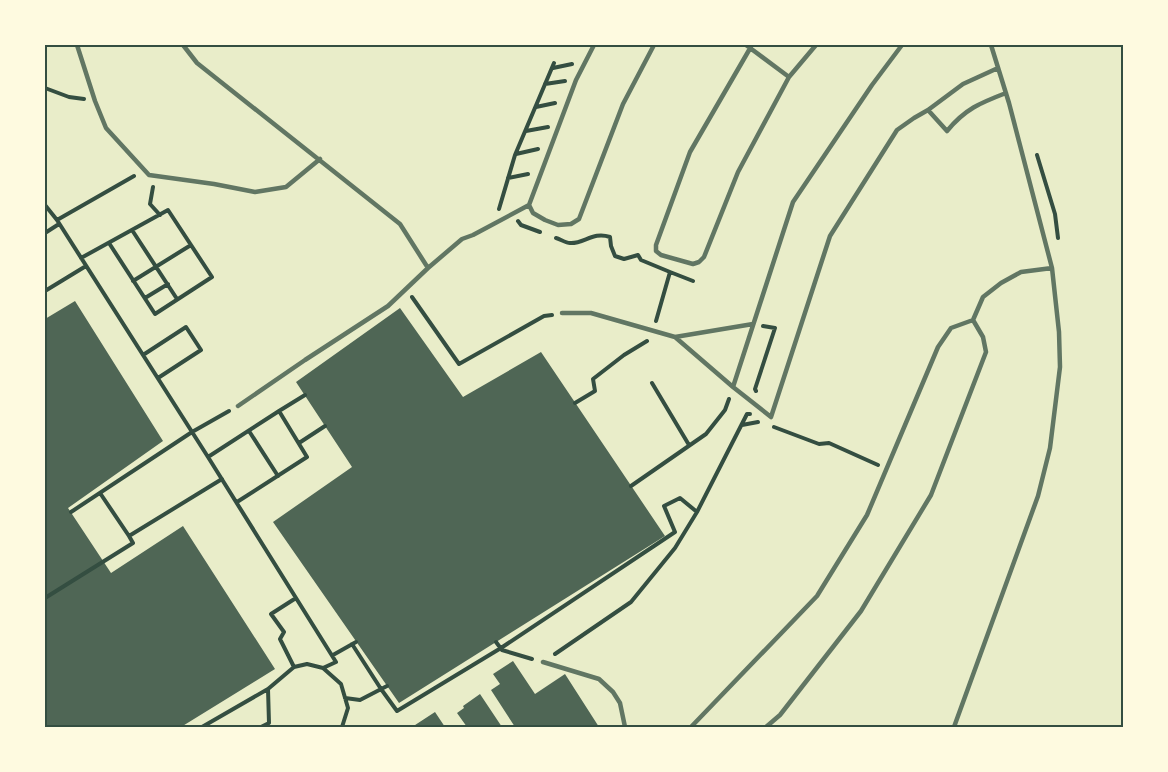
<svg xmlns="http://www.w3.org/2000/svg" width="1168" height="772" font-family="'DejaVu Sans',sans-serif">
<rect width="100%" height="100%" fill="#e9edc9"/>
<path fill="#4f6655" d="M 75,301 L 163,441 L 68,508 L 111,573 L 183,526 L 275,669 L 181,727 L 45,727 L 45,319 Z
M 400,308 L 463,397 L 541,352 L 665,536 L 399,703 L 273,522 L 352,467 L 296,382 Z
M 513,661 L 535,694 L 565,674 L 599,727 L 515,727 L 491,690 L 500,684 L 493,674 Z
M 480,694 L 502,727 L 467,727 L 457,713 L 464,708 L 463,706 Z
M 435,712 L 445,727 L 412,727 Z"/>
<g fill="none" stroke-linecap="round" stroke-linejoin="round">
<path stroke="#344e41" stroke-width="4" d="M 553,68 L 572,64
M 545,84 L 565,81
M 45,88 L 69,97 L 84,99
M 536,107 L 555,103
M 526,131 L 548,127
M 516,154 L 538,149
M 1037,155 L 1055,214 L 1058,238
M 508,178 L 528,174
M 153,187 L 150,204 L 160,215
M 45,205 L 57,220 L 208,457 L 336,662 L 323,668 L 307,664 L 294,667 L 268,689 L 269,723 L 261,727
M 499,209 L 515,155 L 554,63
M 57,220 L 134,176
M 518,221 L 521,225 L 540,232
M 132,230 L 177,299
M 45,233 L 59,224
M 556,238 C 560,239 566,243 570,243 C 584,244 593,231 610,237 L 611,246 L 615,256 L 624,259 L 638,255 L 641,260 L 670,272 L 656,321
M 81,258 L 168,210 L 212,277 L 155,314 L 109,243
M 670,272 L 693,281
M 133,281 L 191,245
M 45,291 L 86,266
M 412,297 L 459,364 L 544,316 L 552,315
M 145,298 L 168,284
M 143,355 L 186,327 L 201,350 L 158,378
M 652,383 L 689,445
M 756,391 L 755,389 L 775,328 L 763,326
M 575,403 L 595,391 L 593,379 L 624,355 L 647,341
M 279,411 L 305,395
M 742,425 L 758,422
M 774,427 L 819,444 L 829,443 L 878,465
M 249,431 L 278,476
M 299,443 L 325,426
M 208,457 L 279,411 L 307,457 L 237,502
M 631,486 L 706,434 L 725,410 L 729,399
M 100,493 L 129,536
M 71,512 L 192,432 L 229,411
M 45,598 L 133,543 L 129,536 L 222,479
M 496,642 L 502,650 L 532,659
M 352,644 L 381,689 L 397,711 L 501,648 L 675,532 L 664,506 L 680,498 L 697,512
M 555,654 L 631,602 L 675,548 L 697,512 L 747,414 L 750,414
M 333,655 L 356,642
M 294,667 L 280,639 L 284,632 L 271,614 L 296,598
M 323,668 L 341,684 L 348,708 L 342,727
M 345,698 L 360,700 L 387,686
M 202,727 L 268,689"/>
<path stroke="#617663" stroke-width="4.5" d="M 77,45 L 95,101 L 106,128 L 149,175 L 214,184 L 255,192 L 286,187 L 320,159
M 183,45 L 197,63 L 400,224 L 428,268 L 462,239 L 473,235 L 529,205
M 594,45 L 576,80 L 529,205 L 533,213 L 545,220 L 558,225 L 571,224 L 579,219 L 623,104 L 654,45
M 746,45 L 789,77
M 752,45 L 690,152 L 656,245 L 656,251 L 661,255 L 693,264 L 699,262 L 704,257 L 738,172 L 789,77 L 816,45
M 928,110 L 947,131 C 965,109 980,103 1006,93
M 562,313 L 591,313 L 675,337 L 733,387 L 793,202 L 872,85 L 902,45
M 675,337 L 753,324
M 733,387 L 771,417 L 830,236 L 897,130 L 914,118 L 928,110 L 963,84 L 998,68
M 238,406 L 305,360 L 388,306 L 428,268
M 543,662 L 599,679 L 613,692 L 620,703 L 625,727
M 691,727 L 817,596 L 867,515 L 938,347 L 951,328 L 973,320 L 983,297 L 1001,283 L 1021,272 L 1052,268
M 766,727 L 780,715 L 861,611 L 931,495 L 986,352 L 983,337 L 973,320
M 954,727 L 1038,496 L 1050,448 L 1060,367 L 1059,332 L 1052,268 L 1009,103 L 991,45"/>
</g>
<rect width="1168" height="772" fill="none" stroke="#fefae0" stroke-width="93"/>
<rect x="46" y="46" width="1076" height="680" fill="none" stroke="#344e41" stroke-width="2"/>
</svg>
